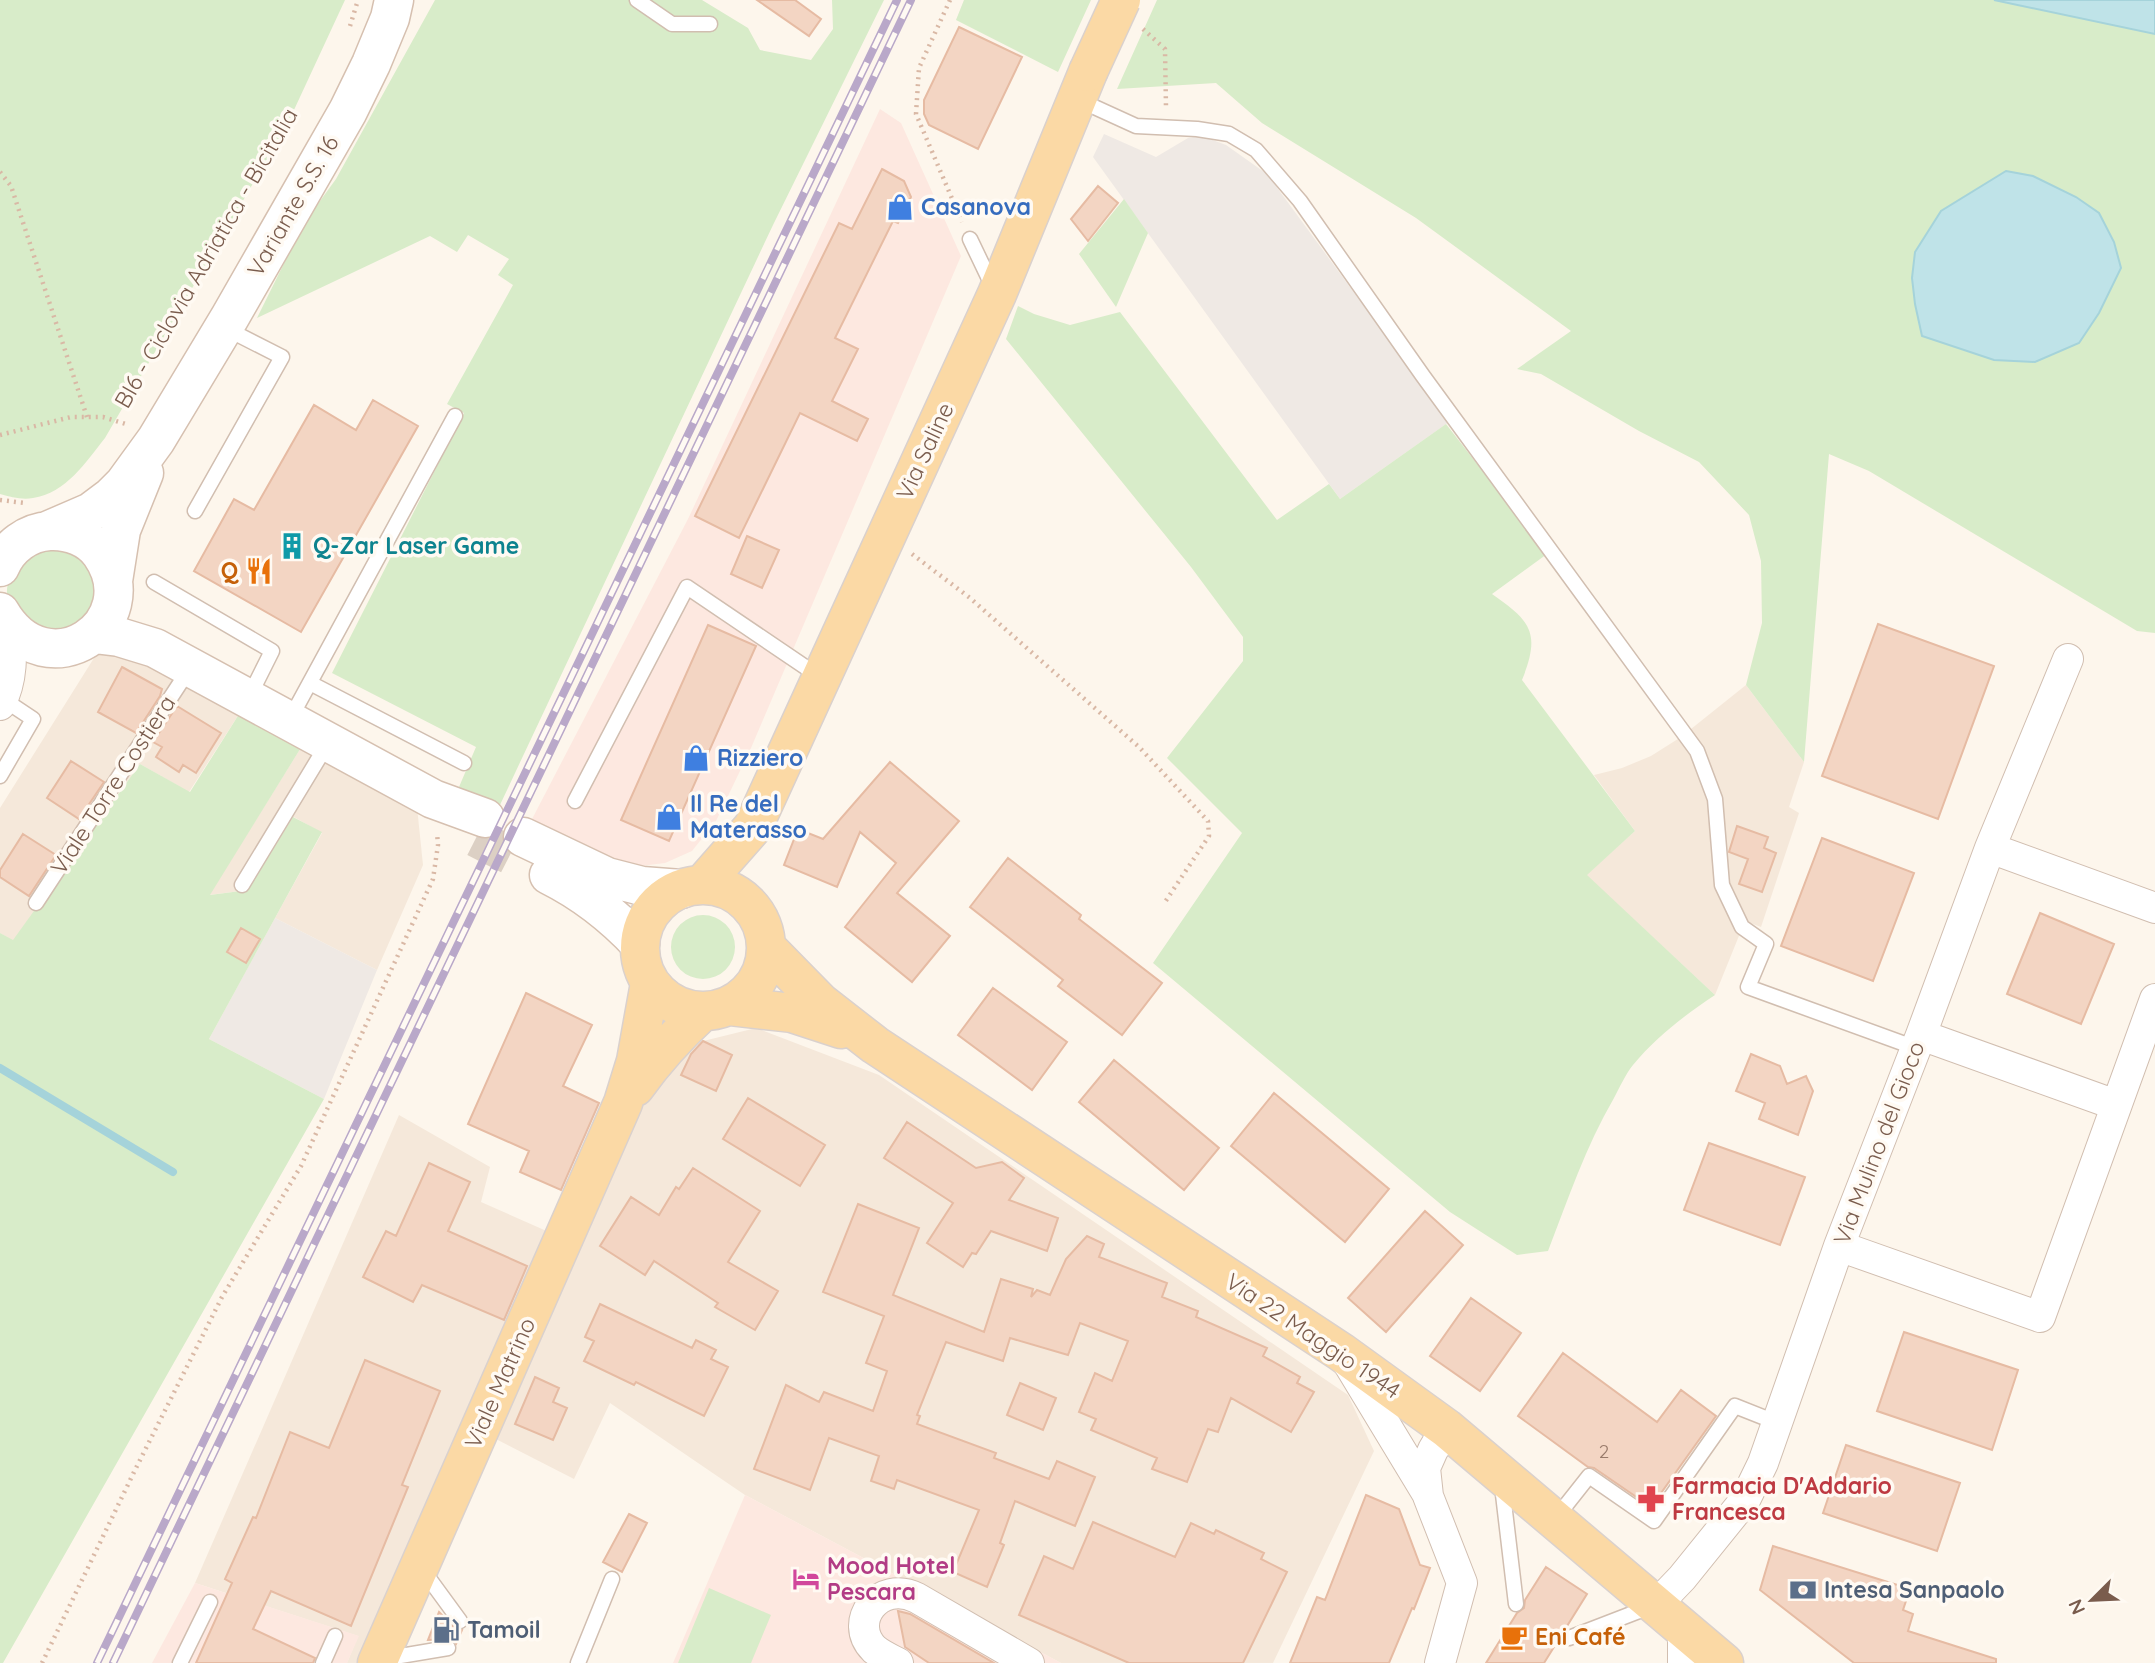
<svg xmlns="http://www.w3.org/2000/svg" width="2155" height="1663" font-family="Quicksand,sans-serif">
<rect width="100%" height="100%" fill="#fdf6ec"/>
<path fill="#f5e8da" d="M 120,645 L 241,711 L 189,792 L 140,764 L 13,941 L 0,933 L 0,808 L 99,650 Z
M 1746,685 L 1804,762 L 1789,807 L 1799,813 L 1761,927 L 1745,921 L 1715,995 L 1586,875 L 1635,831 L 1594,775 L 1622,768 L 1651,756 L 1681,737 Z
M 302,746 L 417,807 L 423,865 L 377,970 L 275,918 L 322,833 L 294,817 L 248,890 L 209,895 Z
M 756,1028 L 879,1075 L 1348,1395 L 1374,1451 L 1273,1663 L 1061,1663 L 745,1495 L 610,1403 L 574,1479 L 492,1437 L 394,1663 L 347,1663 L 358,1636 L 195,1583 L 399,1115 L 490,1167 L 481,1202 L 576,1244 L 633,1104 L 683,1046 Z"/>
<path fill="#fde8e0" d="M 880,109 L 901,123 L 961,256 L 751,748 L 716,821 L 692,851 L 665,863 L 632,867 L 531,821 L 688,519 Z
M 745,1495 L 1061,1663 L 673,1663 Z
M 195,1583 L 359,1636 L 347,1663 L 152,1663 Z"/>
<path fill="#efe9e4" d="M 1104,134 L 1156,157 L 1188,138 L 1202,136 L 1226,145 L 1267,174 L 1449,422 L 1340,499 L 1093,157 Z
M 275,918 L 377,970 L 324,1099 L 209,1039 Z"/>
<path fill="#d8ecc9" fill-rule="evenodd" d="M 0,0 L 345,0 L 287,125 L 105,438 C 86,462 66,493 33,498 C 22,500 11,497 0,494 Z
M 435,0 L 702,0 L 748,28 L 760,50 L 811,60 L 833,29 L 832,0 L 884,0 L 773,225 L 499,807 L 459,787 L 476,747 L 332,673 L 464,413 L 447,404 L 513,285 L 498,275 L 509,259 L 468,235 L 457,252 L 430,236 L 257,318 L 304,223 L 336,179 Z
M 964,0 L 1091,0 L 1058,72 L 956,20 Z
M 1157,0 L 1994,0 L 2155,34 L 2155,633 L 2137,631 L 1869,471 L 1829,454 L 1804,762 L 1746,685 L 1762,623 L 1761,561 L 1749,515 L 1699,462 L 1639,431 L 1541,374 L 1517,369 L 1571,331 L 1416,218 L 1262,123 L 1216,83 L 1117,89 ZM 2006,171 L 2121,268 L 2099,313 L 2079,343 L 1922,336 L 1915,304 L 1912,278 L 1941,211 Z
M 1124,199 L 1148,233 L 1116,307 L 1079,254 Z
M 1018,306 L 1034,314 L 1070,325 L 1120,312 L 1277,520 L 1329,484 L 1340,499 L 1446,424 L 1547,554 L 1492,594 C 1531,621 1541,633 1522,680 L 1635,831 L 1587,875 L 1715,995 C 1685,1015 1656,1037 1633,1065 C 1625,1075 1620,1087 1614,1098 C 1586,1146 1568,1199 1548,1251 L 1517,1255 L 1450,1212 L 1153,963 L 1242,833 L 1167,758 L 1243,661 L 1243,637 L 1191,567 L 1006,339 Z
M 74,544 L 103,580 L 88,624 L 44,636 C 36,628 15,614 10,605 C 0,585 17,564 28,549 Z
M 241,711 L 302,746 L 210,895 L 248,890 L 293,817 L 322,832 L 209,1039 L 324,1099 L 3,1663 L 0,1663 L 0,933 L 13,940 L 140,764 L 190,792 Z
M671 947a32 32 0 1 1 64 0a32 32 0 1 1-64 0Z
M 709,1588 L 771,1615 L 751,1663 L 678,1663 Z"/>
<path fill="#bfe3e8" stroke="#a5d3da" stroke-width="2" d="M 1994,0 L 2155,0 L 2155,34 Z
M 2006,171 L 2033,176 L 2076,197 L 2099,213 L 2114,242 L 2121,268 L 2099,313 L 2079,343 L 2035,362 L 1994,360 L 1922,336 L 1915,304 L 1912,278 L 1915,252 L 1941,211 Z"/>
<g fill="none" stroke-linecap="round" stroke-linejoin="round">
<path stroke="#a5d3da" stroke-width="8" d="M 0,1068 L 173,1172"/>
</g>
<path fill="#f3d5c3" stroke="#e6bba3" stroke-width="2" d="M 757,0 L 795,0 L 821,19 L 809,36 Z
M 959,27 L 1022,57 L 978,149 L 929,125 L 924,114 L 924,100 Z
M 882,169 L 904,181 L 911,197 L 898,223 L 893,221 L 835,338 L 858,349 L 832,401 L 868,419 L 857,441 L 800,413 L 739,538 L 695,516 L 839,223 L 852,229 Z
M 1098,186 L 1118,203 L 1088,241 L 1071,219 Z
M 373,400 L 418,426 L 301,632 L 194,571 L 234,499 L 254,510 L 314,405 L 356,430 Z
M 747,536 L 779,550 L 762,588 L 731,574 Z
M 1878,624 L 1994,666 L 1938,819 L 1822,776 Z
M 708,625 L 756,646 L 669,841 L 621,820 Z
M 122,667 L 162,689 L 160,696 L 136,733 L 98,712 Z
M 177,706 L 221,733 L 196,773 L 183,765 L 179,772 L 156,757 L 162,747 L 153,742 Z
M 71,761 L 104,782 L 79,819 L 47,798 Z
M 890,762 L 959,821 L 897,893 L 950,936 L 912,982 L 845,927 L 896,863 L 860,832 L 837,887 L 784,865 L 798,829 L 823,839 Z
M 1737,826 L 1768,837 L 1764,848 L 1776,853 L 1762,892 L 1739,884 L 1748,859 L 1729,852 Z
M 23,834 L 56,855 L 29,896 L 0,877 L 0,870 Z
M 1822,838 L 1914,873 L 1873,981 L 1781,946 Z
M 1008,858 L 1081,915 L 1079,919 L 1162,983 L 1122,1035 L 1058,986 L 1063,980 L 970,907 Z
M 2040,913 L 2114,944 L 2081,1024 L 2007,994 Z
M 241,928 L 260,939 L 246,963 L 227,952 Z
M 993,988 L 1067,1042 L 1032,1090 L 958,1035 Z
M 526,993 L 592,1025 L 563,1086 L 599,1103 L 561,1190 L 520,1172 L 529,1151 L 468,1124 Z
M 703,1041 L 732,1055 L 716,1091 L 681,1075 L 691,1054 Z
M 1751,1054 L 1780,1066 L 1787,1084 L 1806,1076 L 1813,1091 L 1798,1135 L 1759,1119 L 1765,1103 L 1736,1091 Z
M 1114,1060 L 1219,1148 L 1184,1190 L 1079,1102 Z
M 1274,1093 L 1389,1189 L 1345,1242 L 1231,1146 Z
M 748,1098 L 825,1145 L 800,1186 L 723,1139 Z
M 907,1122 L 976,1168 L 1002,1162 L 1024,1178 L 1009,1200 L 1058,1218 L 1047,1251 L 991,1231 L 976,1254 L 972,1253 L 963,1267 L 927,1243 L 953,1203 L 884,1158 Z
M 1709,1143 L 1805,1177 L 1780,1245 L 1684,1210 Z
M 429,1163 L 470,1182 L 448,1231 L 527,1266 L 504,1320 L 422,1285 L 413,1302 L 363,1277 L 386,1231 L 396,1236 Z
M 693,1168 L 760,1211 L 728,1262 L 778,1291 L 755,1330 L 715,1307 L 718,1303 L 654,1261 L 645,1275 L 600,1246 L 631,1197 L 659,1215 L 676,1187 L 679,1189 Z
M 858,1204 L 919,1228 L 893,1295 L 984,1332 L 1001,1279 L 1033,1289 L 1031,1297 L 1037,1290 L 1050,1295 L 1066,1259 L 1087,1236 L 1104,1244 L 1099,1257 L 1167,1283 L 1162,1297 L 1198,1311 L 1196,1317 L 1267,1348 L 1263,1356 L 1300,1377 L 1297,1383 L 1314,1392 L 1291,1432 L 1231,1398 L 1218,1432 L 1208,1429 L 1187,1482 L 1152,1469 L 1157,1458 L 1091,1430 L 1096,1419 L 1079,1412 L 1095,1373 L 1112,1381 L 1128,1341 L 1080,1323 L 1068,1355 L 1010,1338 L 1003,1361 L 946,1342 L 917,1415 L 920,1416 L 917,1424 L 996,1453 L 994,1458 L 1049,1479 L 1057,1461 L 1095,1477 L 1075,1526 L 1015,1501 L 1000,1543 L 1004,1545 L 987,1587 L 953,1572 L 979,1510 L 897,1480 L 894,1489 L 871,1481 L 879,1456 L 829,1438 L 810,1490 L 754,1469 L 786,1385 L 819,1402 L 824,1392 L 873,1411 L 887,1371 L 866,1363 L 884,1316 L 823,1292 Z
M 1425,1211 L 1463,1245 L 1386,1332 L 1348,1298 Z
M 1471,1298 L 1521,1333 L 1480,1391 L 1430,1356 Z
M 600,1304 L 692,1348 L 696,1340 L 716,1350 L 711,1359 L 728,1367 L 704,1416 L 636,1382 L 634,1385 L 584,1361 L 594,1341 L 585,1337 Z
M 1904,1332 L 2018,1370 L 1992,1450 L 1877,1411 Z
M 1563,1353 L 1657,1422 L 1681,1390 L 1716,1416 L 1651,1507 L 1594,1468 L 1588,1467 L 1518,1416 Z
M 365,1360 L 440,1391 L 402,1485 L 408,1487 L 351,1626 L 271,1591 L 253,1629 L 315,1658 L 313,1663 L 196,1663 L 232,1583 L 225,1579 L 253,1517 L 256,1518 L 290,1432 L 329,1448 Z
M 535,1377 L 559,1388 L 553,1402 L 567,1408 L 553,1440 L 515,1424 Z
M 1020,1383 L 1056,1398 L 1043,1430 L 1007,1415 Z
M 1846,1445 L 1960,1483 L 1937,1551 L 1823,1513 Z
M 1366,1495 L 1399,1509 L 1420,1565 L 1430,1568 L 1414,1609 L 1412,1608 L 1389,1663 L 1290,1663 L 1317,1597 L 1325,1600 Z
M 629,1514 L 647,1523 L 622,1572 L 603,1562 Z
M 1093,1522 L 1175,1557 L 1191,1523 L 1214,1534 L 1216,1530 L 1264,1553 L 1261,1559 L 1287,1572 L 1243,1663 L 1129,1663 L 1019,1615 L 1044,1556 L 1073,1569 Z
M 1773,1546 L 1910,1589 L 1903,1610 L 1913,1614 L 1908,1631 L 1996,1659 L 1996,1663 L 1854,1663 L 1760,1590 Z
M 1546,1567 L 1587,1594 L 1544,1663 L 1486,1663 L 1517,1613 L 1524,1608 L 1525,1600 Z
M 898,1611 L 910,1614 L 994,1663 L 929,1663 L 905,1647 Z
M 439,1612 L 456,1629 L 462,1630 L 456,1644 L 451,1639 L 428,1640 Z"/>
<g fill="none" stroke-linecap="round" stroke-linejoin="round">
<path stroke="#dcd0c4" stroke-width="38" stroke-dasharray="38 19" stroke-linecap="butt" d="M 476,838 L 513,857"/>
<defs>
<path id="lane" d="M 637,0 L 672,24 L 710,24
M 1079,100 L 1136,126 L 1197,129 L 1229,134 L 1256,150 L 1300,201 L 1423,376 L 1697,751 L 1715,799 L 1722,885 L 1742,927 L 1766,944 L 1748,987 L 1916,1048
M 970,239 L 993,287
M 195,511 L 282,357 L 225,328
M 154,582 L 272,651 L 249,697
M 310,683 L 464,763
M 290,719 L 455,416
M 0,776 L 33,719 L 3,699
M 575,801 L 687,587 L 820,677
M 242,885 L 328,743
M 36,903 L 190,668
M 1502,1486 L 1516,1604
M 1555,1519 L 1589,1476 L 1654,1521 L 1735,1406 L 1778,1423
M 422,1569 L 460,1621
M 1569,1638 L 1652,1606
M 383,1659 L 448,1648
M 180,1663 L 210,1602
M 323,1663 L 335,1636
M 578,1663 L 612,1579"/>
<path id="street" d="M 0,705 C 13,679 12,655 9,627
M 1990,848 L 2155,908
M 1921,1035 L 2116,1105
M 1839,1246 L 2040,1317 L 2155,999
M 1345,1358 L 1428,1495
M 1656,1605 L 1682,1578 L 1745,1500 L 1763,1463 L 1839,1246 L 1921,1035 L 1990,848 L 2068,659
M 898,1663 C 890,1659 881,1655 874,1649 C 847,1622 879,1579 917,1598 L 1029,1663
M 1440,1663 L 1462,1583 L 1428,1496 L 1425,1468 L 1433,1450 L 1446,1428
M 1683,1663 L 1683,1628"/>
<path id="secondary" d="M 47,531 L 91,512 L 111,497 L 124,484 L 156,440 L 230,317 L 348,111 L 371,64 L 390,18 L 394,0
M 0,567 C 8,547 28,532 50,531 C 69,530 90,538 101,554 C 149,623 47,693 0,612
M 113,581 L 121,530 L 144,473
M 94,634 L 119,637 L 155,648 L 433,799 L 485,818
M 523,837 L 607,877 L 642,886 L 681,889
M 549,875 C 585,893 613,915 640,944"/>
<path id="primary" d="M 702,885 L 753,827 L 997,294 L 1088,72
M640 948a63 63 0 1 1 126 0a63 63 0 1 1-126 0Z
M 766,947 L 821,1003 L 875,1045 L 1341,1352 L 1446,1428 L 1724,1663
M 729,1006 L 792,1013 L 841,1029
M 635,1087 C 655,1059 677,1035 703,1011
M 377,1663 L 623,1103 L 636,1061 L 650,983"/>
</defs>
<use href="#lane" stroke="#d1beb0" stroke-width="17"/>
<use href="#street" stroke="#d1beb0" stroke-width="32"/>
<use href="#secondary" stroke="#d6c0b0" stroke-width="41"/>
<use href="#primary" stroke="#dad1cd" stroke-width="41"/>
<path stroke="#d9b8a5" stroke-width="4.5" stroke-dasharray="2 5" stroke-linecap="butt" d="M 950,0 L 919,68 L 916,114 L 962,222
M 350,26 L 358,0
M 1143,29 L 1165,49 L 1166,108
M 0,172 L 11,186 L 87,417
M 0,435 L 71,417 L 103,417 L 129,425
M 0,500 L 25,503
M 912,554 L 970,598 L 1139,747 L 1208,821 L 1209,836 L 1165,902
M 42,1663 L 135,1470 L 222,1297 L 301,1166 L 433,879 L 438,845 L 437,833"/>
<use href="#lane" stroke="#fff" stroke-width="14"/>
<use href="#street" stroke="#fff" stroke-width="30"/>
<use href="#secondary" stroke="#fff" stroke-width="38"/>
<use href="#primary" stroke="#fbd9a5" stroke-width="38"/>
<defs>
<path id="rail" d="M 97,1663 L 897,0
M 113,1663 L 911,0"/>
</defs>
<use href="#rail" stroke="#b9a8c9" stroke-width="8"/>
<use href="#rail" stroke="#fffaf3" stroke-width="5" stroke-dasharray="16" stroke-linecap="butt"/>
<defs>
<path id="primary-bridge" d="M 1088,72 L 1121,0"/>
</defs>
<use href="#primary-bridge" stroke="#dad1cd" stroke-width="41" stroke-linecap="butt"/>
<use href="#primary-bridge" stroke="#fbd9a5" stroke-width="38"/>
</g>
<defs>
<symbol id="shop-bare" viewBox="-9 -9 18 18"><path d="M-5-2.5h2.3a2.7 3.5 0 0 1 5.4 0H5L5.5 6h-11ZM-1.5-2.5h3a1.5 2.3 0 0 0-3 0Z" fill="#3f7fe0" stroke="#fffaf3" stroke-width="2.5" paint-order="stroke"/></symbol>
<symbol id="building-bare" viewBox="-9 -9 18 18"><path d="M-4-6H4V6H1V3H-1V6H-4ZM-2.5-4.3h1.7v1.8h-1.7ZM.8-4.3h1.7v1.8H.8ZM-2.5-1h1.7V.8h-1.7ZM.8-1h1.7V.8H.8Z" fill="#0f9aa8" stroke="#fffaf3" stroke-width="2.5" paint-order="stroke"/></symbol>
<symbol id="restaurant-bare" viewBox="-9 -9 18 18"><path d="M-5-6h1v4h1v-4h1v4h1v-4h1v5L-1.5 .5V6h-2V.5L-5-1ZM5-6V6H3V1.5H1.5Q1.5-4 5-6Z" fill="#e8710a" stroke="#fffaf3" stroke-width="2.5" paint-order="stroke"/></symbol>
<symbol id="pharmacy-bare" viewBox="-9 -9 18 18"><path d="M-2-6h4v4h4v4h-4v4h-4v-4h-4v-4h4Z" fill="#e0444e" stroke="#fffaf3" stroke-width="2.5" paint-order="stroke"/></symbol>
<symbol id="hotel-bare" viewBox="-9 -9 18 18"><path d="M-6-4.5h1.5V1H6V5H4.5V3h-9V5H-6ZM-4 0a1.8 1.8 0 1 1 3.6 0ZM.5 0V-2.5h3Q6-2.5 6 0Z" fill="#d1479c" stroke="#fffaf3" stroke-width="2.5" paint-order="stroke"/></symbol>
<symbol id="bank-bare" viewBox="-9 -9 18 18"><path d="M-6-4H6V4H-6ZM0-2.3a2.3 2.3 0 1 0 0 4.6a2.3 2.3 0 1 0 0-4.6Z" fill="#5c6f8a" stroke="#fffaf3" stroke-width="2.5" paint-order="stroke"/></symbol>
<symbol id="fuel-bare" viewBox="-9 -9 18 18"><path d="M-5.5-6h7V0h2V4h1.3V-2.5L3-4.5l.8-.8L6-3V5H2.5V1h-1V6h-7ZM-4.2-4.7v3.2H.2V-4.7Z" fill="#5c6f8a" stroke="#fffaf3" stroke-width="2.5" paint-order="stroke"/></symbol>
<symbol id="cafe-bare" viewBox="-9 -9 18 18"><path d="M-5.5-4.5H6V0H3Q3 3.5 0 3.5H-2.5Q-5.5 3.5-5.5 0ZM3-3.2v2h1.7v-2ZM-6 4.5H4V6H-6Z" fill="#e8710a" stroke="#fffaf3" stroke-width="2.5" paint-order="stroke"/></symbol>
</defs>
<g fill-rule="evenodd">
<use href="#shop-bare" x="881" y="188" width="38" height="38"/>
<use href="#building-bare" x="273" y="527" width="38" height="38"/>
<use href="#restaurant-bare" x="240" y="552" width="38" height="38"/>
<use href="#shop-bare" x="677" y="739" width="38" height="38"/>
<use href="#shop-bare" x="650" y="798" width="38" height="38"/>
<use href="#pharmacy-bare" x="1632" y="1480" width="38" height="38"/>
<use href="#hotel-bare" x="787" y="1560" width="38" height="38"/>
<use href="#bank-bare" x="1784" y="1571" width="38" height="38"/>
<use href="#fuel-bare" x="427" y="1611" width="38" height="38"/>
<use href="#cafe-bare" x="1495" y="1618" width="38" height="38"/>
</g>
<g text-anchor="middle" stroke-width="7" stroke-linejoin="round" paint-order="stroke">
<g font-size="19" fill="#987a6a">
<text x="1604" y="1458">2</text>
</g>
<g font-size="23" fill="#7a5c4d" stroke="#fffaf3">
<text transform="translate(293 206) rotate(-60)" y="8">Variante S.S. 16</text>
<text transform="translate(206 258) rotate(-60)" y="8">BI6 - Ciclovia Adriatica - Bicitalia</text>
<text transform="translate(925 451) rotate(-65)" y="8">Via Saline</text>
<text transform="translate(113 785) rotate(-57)" y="8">Viale Torre Costiera</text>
<text transform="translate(1879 1143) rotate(-69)" y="8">Via Mulino del Gioco</text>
<text transform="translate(1313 1336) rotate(34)" y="8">Via 22 Maggio 1944</text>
<text transform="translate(500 1383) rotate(-66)" y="8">Viale Matrino</text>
</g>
<g font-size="23" font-weight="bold" fill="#366cbe" stroke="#fffaf3" text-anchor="start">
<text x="921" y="215">Casanova</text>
<text x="717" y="766">Rizziero</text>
<text x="690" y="812">Il Re del<tspan x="690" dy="26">Materasso</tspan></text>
</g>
<g font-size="23" font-weight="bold" fill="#0d838f" stroke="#fffaf3" text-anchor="start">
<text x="313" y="554">Q-Zar Laser Game</text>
</g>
<g font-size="23" font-weight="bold" fill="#c56008" stroke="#fffaf3" text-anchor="end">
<text x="238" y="579">Q</text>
<text x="1535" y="1645" text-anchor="start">Eni Café</text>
</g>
<g font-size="23" font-weight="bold" fill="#be3a42" stroke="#fffaf3" text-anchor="start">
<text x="1672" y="1494">Farmacia D'Addario<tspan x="1672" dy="26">Francesca</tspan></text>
</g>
<g font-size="23" font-weight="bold" fill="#b23c85" stroke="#fffaf3" text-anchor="start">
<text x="827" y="1574">Mood Hotel<tspan x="827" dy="26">Pescara</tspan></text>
</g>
<g font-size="23" font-weight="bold" fill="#4e5e75" stroke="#fffaf3" text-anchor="start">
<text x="1824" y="1598">Intesa Sanpaolo</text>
<text x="467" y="1638">Tamoil</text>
</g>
</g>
<g transform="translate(2092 1600) rotate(246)" stroke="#fffaf3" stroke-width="5" paint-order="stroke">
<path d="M0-5L12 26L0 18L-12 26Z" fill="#7a5c4d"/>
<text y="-10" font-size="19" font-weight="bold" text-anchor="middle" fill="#7a5c4d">N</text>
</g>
</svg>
